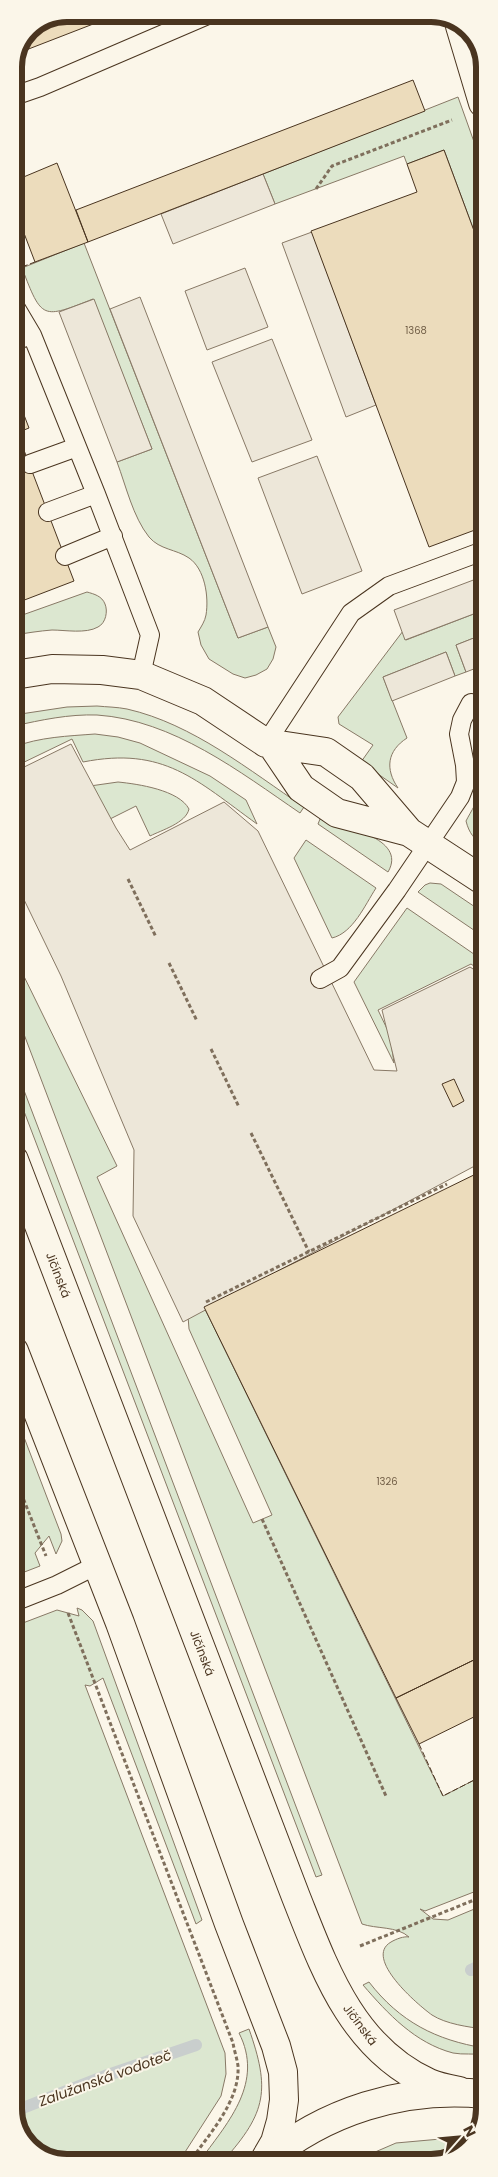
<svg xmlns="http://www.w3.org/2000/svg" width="498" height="2177" font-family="Poppins,sans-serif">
<rect width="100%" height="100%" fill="#fbf6e9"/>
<path fill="#dce7d0" stroke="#887966" d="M 458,97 L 483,167 L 483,255 L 444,150 L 407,164 L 404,156 L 275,204 L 263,174 Z
M 84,243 L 238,638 L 268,627 L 276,647 L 273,659 L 267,669 L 256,675 L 245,678 L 233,674 L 209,659 L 201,645 L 198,632 C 201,627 205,621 206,615 C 209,597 205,569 189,558 C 176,549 160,550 149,537 C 133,517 126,486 117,462 L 152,449 L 93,299 C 42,319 42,320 22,268 Z
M 87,592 C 94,594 102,596 105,604 C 108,611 106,623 98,627 C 86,634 65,630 52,630 C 39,631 27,633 14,635 L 14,618 Z
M 484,610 L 484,634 L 456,645 L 466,672 L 455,676 L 446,652 L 383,677 L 407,738 C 387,751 385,769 398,788 L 361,762 L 373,745 L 339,724 L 338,717 L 403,631 L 406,640 Z
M 97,706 C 107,707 117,707 127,709 C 193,724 250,771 304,807 L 300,813 C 240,772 173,720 97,715 C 69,714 41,720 14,726 L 14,715 L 67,707 Z
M 484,716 L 484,846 C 474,839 469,833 466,821 C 471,811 479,800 481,788 C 486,766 461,733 484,716 Z
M 95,734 L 118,737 L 140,743 L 210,776 L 246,800 L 257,824 C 196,780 164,746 83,762 L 72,739 L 14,767 L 14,747 C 39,737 69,736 95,734 Z
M 118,782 C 138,784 179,790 189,809 C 186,823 162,830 150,836 L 136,806 L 108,820 L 90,786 Z
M 320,819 C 342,826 408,838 388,872 L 318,824 Z
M 306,840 L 376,888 C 365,905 353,933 332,938 L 294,858 Z
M 430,883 L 441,884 L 484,913 L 484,937 L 418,892 L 425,885 Z
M 407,908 L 484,961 L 484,973 L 471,964 L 378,1010 L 390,1035 L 394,1063 L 354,982 Z
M 14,956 L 117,1166 L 97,1177 L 253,1523 L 272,1515 L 189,1329 L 188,1316 L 201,1301 L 443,1796 L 484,1775 L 484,1888 L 425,1911 L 420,1909 L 433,1919 L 448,1920 L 484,1905 L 484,2029 C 468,2027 446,2024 432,2015 C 418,2005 363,1958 391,1942 C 396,1939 404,1936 409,1937 C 397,1926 376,1929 362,1924 L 14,1008 Z
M 14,1065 L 14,1064 L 322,1875 L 316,1877 L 14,1085 Z
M 14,1411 L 61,1534 L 62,1541 L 56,1554 L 49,1536 L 35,1553 L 40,1566 L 14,1576 Z
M 77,1608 L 82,1610 L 93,1621 L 202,1920 L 196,1924 L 103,1678 L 90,1686 L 85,1685 L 225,2053 L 226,2074 L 221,2096 L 178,2163 L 61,2163 L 32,2150 L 15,2119 L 15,2111 L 19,2108 L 15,2110 L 15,2001 L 23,1979 L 15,1957 L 15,1626 L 57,1610 L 79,1616 Z
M 369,1982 C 400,2022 436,2040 484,2048 L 484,2055 C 474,2053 463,2055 453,2053 C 415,2043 388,2014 363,1985 Z
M 249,2029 C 270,2089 267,2112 224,2160 L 202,2158 C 229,2121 264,2082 239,2033 Z
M 474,2136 L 471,2145 L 440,2162 L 352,2162 L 396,2143 Z"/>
<path fill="#ede7d9" stroke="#887966" d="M 263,174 L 275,204 L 173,244 L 161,214 Z
M 312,232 L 376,405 L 346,417 L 282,243 Z
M 245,268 L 268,327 L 207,350 L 185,291 Z
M 140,297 L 268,627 L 238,638 L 110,309 Z
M 94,299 L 152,449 L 117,462 L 59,312 Z
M 272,339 L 312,440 L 252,462 L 212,362 Z
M 317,456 L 362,571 L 302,594 L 258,478 Z
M 484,576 L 484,610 L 405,640 L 394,610 Z
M 484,634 L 484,665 L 466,672 L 456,645 Z
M 446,652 L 455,676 L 392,701 L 383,677 Z
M 71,744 L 116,828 L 130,850 L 224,802 L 258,831 L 374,1070 L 397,1071 L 382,1010 L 470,967 L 484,976 L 484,1161 L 183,1322 L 133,1216 L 134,1150 L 61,976 L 14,879 L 14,772 Z"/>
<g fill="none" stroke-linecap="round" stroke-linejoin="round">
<path stroke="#c9cecd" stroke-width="12" d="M 471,1970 L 484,1964
M 15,2111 L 105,2076 L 196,2045"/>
</g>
<path fill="#ecdcbc" stroke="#4a3520" d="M 68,14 L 119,14 L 26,50 L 24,44 L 30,29 Z
M 413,80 L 425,111 L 88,242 L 76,210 Z
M 444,150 L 483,255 L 483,527 L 429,547 L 311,231 L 417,192 L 407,164 Z
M 57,163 L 88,242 L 35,262 L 14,207 L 14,181 Z
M 14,389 L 29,428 L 14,434 Z
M 17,432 L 74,581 L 14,604 L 14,434 Z
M 454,1079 L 464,1101 L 453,1107 L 442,1084 Z
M 484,1170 L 484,1655 L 396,1698 L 204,1307 Z
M 484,1655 L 484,1712 L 419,1744 L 396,1698 Z"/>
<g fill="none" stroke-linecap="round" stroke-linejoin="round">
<defs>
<path id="lane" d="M 14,96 L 40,87 L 210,14
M 14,309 L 16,308 L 32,335 L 96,494 L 150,635 L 141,675
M 14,341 L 32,335
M 30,464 L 77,447
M 48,512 L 96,494
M 65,556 L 113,536
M 266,743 L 351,613 L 389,586 L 483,551
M 320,979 L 340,968 L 397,890 L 460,797 L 466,782 L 465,765 L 459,734 L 462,720 L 471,703
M 14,1602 L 57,1585 L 97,1565"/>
<path id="street" d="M 460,26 L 483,103"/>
<path id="secondary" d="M 14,675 L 52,669 L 102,670 L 141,675 L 203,701 L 266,743 L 326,752 L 362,777 L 409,832 L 484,881
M 272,745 L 301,788 L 337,813 L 409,832
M 14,1160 L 296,1897 C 325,1970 352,2048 429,2083 C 438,2087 449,2089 459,2091
M 14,1351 L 120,1623 L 229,1924 L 276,2046 L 283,2072 L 284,2100 L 281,2121 L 275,2142 L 264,2161"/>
<path id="primary" d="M 263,2163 C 324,2111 404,2086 484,2094"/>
</defs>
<use href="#lane" stroke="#4a3520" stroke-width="20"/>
<use href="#street" stroke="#4a3520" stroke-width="30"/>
<use href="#secondary" stroke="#4a3520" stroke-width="30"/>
<use href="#primary" stroke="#4a3520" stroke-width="30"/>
<path stroke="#7f6f5c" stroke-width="3" stroke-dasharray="4 2.5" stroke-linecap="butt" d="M 316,189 L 332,166 L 452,120
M 128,879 L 156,937
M 169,963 L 197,1021
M 211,1049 L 239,1107
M 251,1133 L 309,1252
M 206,1302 L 447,1184
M 14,1475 L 46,1556
M 262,1519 L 386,1796
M 68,1613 L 233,2043 C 234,2050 237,2058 238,2066 C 240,2102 208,2135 189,2163
M 360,1946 L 484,1896"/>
<use href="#lane" stroke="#fbf6e9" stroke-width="18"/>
<use href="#street" stroke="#fbf6e9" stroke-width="28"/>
<use href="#secondary" stroke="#fbf6e9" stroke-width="28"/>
<use href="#primary" stroke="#fbf6e9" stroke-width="28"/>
<path stroke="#4a3520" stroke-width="1" stroke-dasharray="6 2.5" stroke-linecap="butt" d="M 14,270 L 35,262
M 419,1744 L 443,1796 L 484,1775"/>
</g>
<g text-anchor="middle" stroke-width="4" stroke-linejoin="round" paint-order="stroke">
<g font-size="10" fill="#725f47">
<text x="416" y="334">1368</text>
<text x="387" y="1485">1326</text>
</g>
<g font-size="12" fill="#4a3520" stroke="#fbf6e9">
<text transform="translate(58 1275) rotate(69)" y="4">Jičínská</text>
<text transform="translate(202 1653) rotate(69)" y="4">Jičínská</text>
<text transform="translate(360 2025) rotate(53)" y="4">Jičínská</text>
</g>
<g font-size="14" font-style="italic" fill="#4a3520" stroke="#fbf6e9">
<text transform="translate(105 2078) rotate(-20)" y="5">Zalužanská vodoteč</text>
</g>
</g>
<path d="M0 0H498V2177H0ZM67 22H431A45 45 0 0 1 476 67V2109A45 45 0 0 1 431 2154H67A45 45 0 0 1 22 2109V67A45 45 0 0 1 67 22Z" fill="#fbf6e9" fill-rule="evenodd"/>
<path fill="none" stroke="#4a3520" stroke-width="6" d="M67 22H431A45 45 0 0 1 476 67V2109A45 45 0 0 1 431 2154H67A45 45 0 0 1 22 2109V67A45 45 0 0 1 67 22Z"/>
<g transform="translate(458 2137) rotate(63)" stroke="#fbf6e9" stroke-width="4" paint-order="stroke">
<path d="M0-4L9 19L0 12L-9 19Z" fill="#4a3520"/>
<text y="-8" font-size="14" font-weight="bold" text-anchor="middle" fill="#4a3520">N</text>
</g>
</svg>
